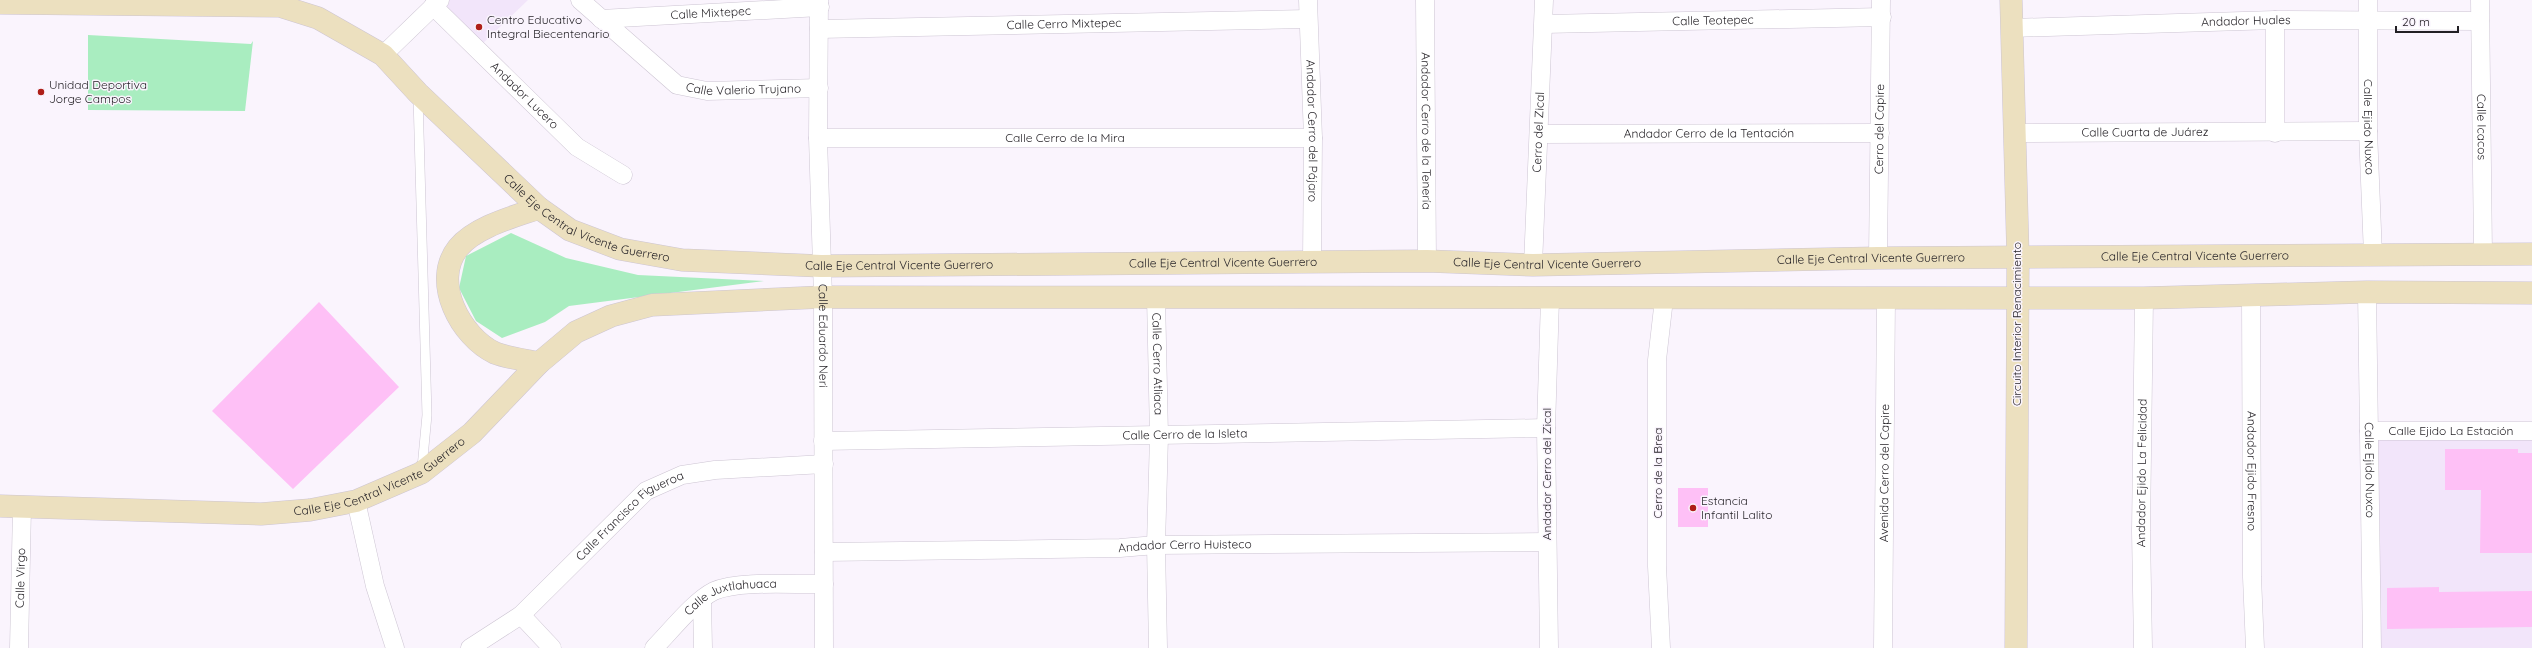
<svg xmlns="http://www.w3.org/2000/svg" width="2532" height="648" font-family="Quicksand,sans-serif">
<rect width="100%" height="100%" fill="#faf4fd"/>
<path fill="#f2e5fa" d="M 446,0 L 528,0 L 479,47 L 439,6 Z
M 2376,439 L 2532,439 L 2532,648 L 2378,648 Z"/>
<path fill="#a9edc0" d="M 88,35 L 251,44 L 253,41 L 245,111 L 88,110 Z
M 511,233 L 566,258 L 638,275 L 764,281 L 569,306 L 545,322 L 502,338 L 476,321 L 459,288 L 466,256 Z"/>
<path fill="#fec0f6" d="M 319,302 L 399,387 L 293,489 L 212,411 Z
M 2445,449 L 2518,449 L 2518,453 L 2532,453 L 2532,553 L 2480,553 L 2481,490 L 2445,490 Z
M 1678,488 L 1708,488 L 1708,527 L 1678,527 Z
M 2439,587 L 2439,592 L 2532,591 L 2532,627 L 2387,629 L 2387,588 Z"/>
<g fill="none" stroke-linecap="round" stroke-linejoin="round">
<defs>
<path id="lane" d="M 418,97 L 427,415 L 422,468"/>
<g id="street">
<path id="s1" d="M 580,0 L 677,85 L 707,91 L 819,88"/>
<path id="s2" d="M 819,0 L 818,138 L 823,297 L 824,648"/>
<path id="s3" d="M 1308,0 L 1313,138 L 1312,262"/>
<path id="s4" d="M 1425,0 L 1427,261"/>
<path id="s5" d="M 2368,0 L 2368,131 L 2373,255"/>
<path id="s6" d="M 2480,0 L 2483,253"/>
<path id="s7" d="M 433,6 L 577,147 L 623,175"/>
<path id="s8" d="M 601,19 L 820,7"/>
<path d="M 2275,20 L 2275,133"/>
<path id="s9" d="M 1544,24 L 1882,17"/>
<path id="s10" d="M 2012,28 L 2275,20 L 2480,21"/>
<path id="s11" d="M 819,29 L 1308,19"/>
<path d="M 383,55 L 440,0"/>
<path id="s12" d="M 2015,133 L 2368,131"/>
<path id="s13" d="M 1539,134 L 1880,133"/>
<path id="s14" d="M 818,138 L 1313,138"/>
<path id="s15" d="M 1878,258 L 1881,0"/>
<path id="s16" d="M 1533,265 L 1544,0"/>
<path id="s17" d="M 2367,292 L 2372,648"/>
<path id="s18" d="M 2251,295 L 2252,577 L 2255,648"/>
<path id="s19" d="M 1156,297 L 1159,436 L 1156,545 L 1158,648"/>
<path id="s20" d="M 2369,431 L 2532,431"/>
<path id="s21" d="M 823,441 L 1546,428"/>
<path d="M 356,501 L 375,586 L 395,648"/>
<path id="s22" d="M 824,552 L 1120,548 L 1156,545 L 1546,542"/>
<path d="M 702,600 L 703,648"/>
<path d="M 521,615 L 552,648"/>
<path id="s23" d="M 19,648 L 22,508"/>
<path id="s24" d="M 470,648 L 521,615 L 646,491 L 682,475 L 715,470 L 824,464"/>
<path id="s25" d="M 654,648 C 670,632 694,601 714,591 C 740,580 795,585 824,584"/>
<path d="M 1549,648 L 1546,428 L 1550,299"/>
<path d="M 1661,648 L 1657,566 L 1657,360 L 1664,299"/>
<path id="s26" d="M 1883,648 L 1886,298"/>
<path id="s27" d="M 2143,648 L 2141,531 L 2144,298"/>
</g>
<g id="secondary">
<path d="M 2011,0 L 2018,257 L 2016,648"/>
<path id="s28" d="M 0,3 L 280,6 L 318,18 L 383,55 L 418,93 L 539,208 L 570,230 L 620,249 L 682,260 L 821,266 L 1427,261 L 1533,265 L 1878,258 L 2532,254"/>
<path d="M 539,208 C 513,217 475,227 458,248 C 431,282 461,337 495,353 C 508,358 525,360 539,363"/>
<path id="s29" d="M 0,506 L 261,514 L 310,510 L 356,501 L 421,473 L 472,433 L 539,363 L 576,332 L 611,316 L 652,305 L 823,297 L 2144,298 L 2367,292 L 2532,293"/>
</g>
</defs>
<use href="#lane" stroke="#cdc5d3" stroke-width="10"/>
<use href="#street" stroke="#cdc5d3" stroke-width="19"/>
<use href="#secondary" stroke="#cdc5d3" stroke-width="23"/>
<use href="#lane" stroke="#fff" stroke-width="9"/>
<use href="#street" stroke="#fff" stroke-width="18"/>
<use href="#secondary" stroke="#ece0bf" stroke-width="22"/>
</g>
<g fill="#ae1e18" stroke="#faf4fd" stroke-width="1.5">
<circle cx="479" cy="27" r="4"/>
<circle cx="41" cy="92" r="4"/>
<circle cx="1693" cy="508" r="4"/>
</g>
<g text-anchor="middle" stroke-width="3" stroke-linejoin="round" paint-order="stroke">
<g font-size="12" fill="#221f24" stroke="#faf4fd">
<text dy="4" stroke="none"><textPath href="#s8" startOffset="110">Calle Mixtepec</textPath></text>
<text dy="4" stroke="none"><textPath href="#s9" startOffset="169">Calle Teotepec</textPath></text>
<text dy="4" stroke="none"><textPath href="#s10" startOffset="234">Andador Huales</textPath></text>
<text dy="4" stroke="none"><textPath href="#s11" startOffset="245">Calle Cerro Mixtepec</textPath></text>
<text dy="4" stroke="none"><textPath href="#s1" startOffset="196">Calle Valerio Trujano</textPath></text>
<text dy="4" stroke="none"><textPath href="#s7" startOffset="128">Andador Lucero</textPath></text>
<text dy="4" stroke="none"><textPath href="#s5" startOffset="127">Calle Ejido Nuxco</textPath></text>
<text dy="4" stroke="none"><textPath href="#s6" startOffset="127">Calle Icacos</textPath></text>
<text dy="4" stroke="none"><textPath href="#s15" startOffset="129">Cerro del Capire</textPath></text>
<text dy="4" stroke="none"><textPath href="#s3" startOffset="131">Andador Cerro del Pájaro</textPath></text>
<text dy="4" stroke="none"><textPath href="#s4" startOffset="131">Andador Cerro de la Tenería</textPath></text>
<text dy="4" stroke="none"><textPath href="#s16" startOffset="133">Cerro del Zical</textPath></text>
<text dy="4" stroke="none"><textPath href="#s13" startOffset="170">Andador Cerro de la Tentación</textPath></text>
<text dy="4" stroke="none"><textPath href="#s12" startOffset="130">Calle Cuarta de Juárez</textPath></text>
<text dy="4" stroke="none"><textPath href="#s14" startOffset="247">Calle Cerro de la Mira</textPath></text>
<text dy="4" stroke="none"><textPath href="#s28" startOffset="661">Calle Eje Central Vicente Guerrero</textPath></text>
<text dy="4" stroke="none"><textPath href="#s28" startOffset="2281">Calle Eje Central Vicente Guerrero</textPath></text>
<text dy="4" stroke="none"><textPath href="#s28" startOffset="1957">Calle Eje Central Vicente Guerrero</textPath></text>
<text dy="4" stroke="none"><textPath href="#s28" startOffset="1633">Calle Eje Central Vicente Guerrero</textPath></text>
<text dy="4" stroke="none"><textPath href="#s28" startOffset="1309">Calle Eje Central Vicente Guerrero</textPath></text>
<text dy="4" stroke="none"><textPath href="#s28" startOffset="985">Calle Eje Central Vicente Guerrero</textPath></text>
<text transform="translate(2017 324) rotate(-90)" y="4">Circuito Interior Renacimiento</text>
<text dy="4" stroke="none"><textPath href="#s2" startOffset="336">Calle Eduardo Neri</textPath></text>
<text dy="4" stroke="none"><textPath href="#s19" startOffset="67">Calle Cerro Atliaca</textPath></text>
<text dy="4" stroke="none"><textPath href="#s20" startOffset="82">Calle Ejido La Estación</textPath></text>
<text dy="4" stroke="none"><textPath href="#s21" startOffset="362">Calle Cerro de la Isleta</textPath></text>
<text dy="4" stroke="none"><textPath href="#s17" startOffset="178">Calle Ejido Nuxco</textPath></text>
<text dy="4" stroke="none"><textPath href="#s18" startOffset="176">Andador Ejido Fresno</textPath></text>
<text transform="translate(1658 473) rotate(-90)" y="4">Cerro de la Brea</text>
<text dy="4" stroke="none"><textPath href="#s26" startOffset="175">Avenida Cerro del Capire</textPath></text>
<text dy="4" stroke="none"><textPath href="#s27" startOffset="175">Andador Ejido La Felicidad</textPath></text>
<text dy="4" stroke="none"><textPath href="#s29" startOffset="388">Calle Eje Central Vicente Guerrero</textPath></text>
<text transform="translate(1547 474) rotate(-90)" y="4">Andador Cerro del Zical</text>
<text dy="4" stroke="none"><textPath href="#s24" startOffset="209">Calle Francisco Figueroa</textPath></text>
<text dy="4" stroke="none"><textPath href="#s22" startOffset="361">Andador Cerro Huisteco</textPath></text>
<text dy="4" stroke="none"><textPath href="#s23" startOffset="70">Calle Virgo</textPath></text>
<text dy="4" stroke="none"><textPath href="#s25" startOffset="97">Calle Juxtlahuaca</textPath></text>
</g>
<g font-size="12" fill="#221f24" stroke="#faf4fd" text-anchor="start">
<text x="487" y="24">Centro Educativo<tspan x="487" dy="14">Integral Biecentenario</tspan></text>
<text x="49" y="89">Unidad Deportiva<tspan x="49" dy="14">Jorge Campos</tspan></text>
<text x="1701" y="505">Estancia<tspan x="1701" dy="14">Infantil Lalito</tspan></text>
</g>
</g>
<path d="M2396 26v6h62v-6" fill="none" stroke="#221f24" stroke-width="2"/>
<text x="2402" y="26" font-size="12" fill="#221f24" stroke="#faf4fd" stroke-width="3" paint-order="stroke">20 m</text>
</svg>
